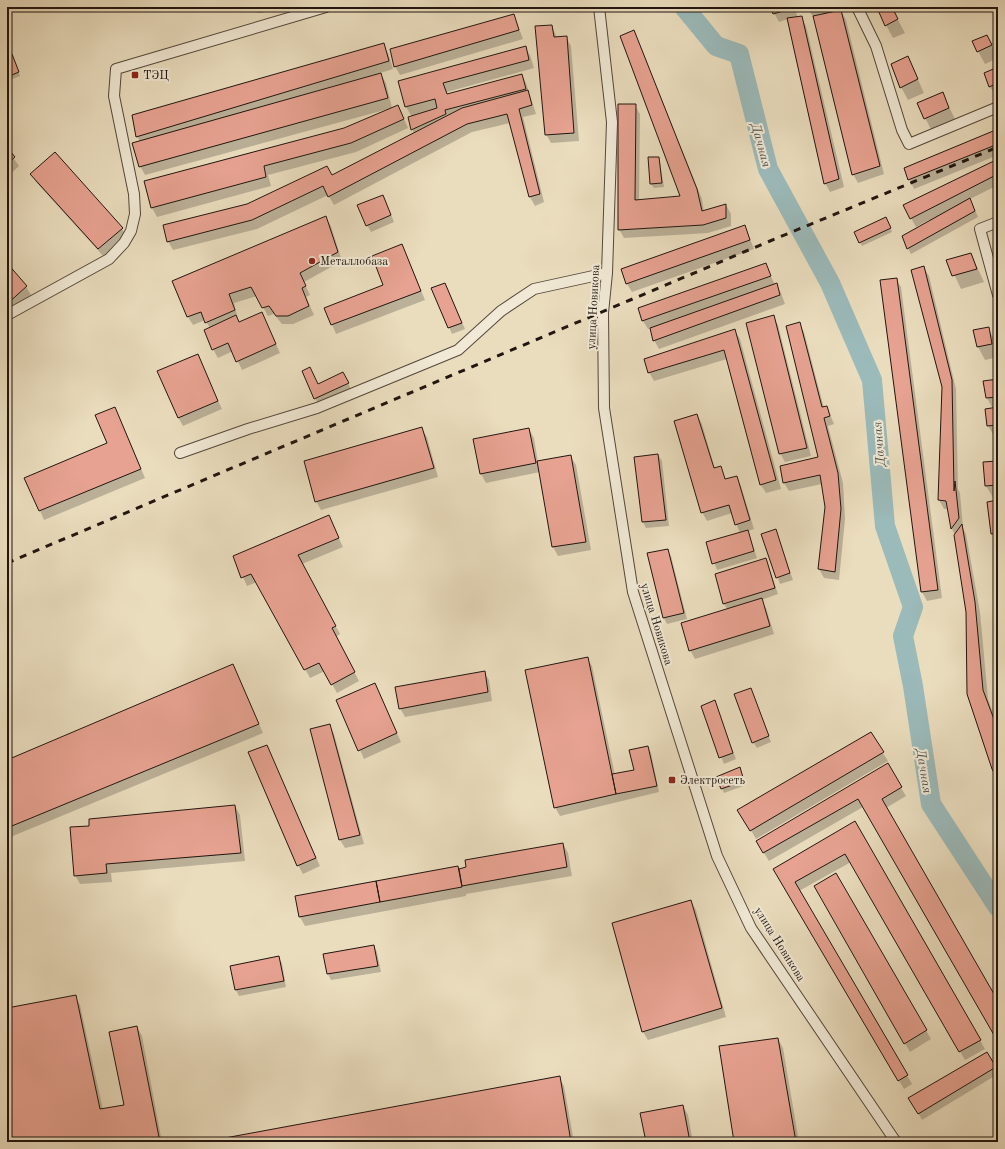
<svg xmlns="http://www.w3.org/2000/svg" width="1005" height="1149" font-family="'Old Standard TT',serif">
<rect width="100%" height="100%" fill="#eaddbe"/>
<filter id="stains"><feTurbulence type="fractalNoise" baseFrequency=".005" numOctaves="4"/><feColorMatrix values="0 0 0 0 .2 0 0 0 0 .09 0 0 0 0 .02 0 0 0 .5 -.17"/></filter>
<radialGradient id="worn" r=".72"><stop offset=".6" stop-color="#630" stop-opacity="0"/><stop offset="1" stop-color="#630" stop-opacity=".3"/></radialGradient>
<path fill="#0003" d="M 217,7 L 264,7 L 263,13 L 219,9 Z
M 771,7 L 794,7 L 798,18 L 801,17 L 806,26 L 844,187 L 830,192 L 825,183 L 788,19 L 779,22 Z
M 807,7 L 835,7 L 836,10 L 828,12 L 829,14 L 841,11 L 846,20 L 884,174 L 858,183 L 853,174 L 815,16 L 813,17 Z
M 888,7 L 891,7 L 905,33 L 893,38 L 886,25 Z
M 514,15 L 523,39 L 400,75 L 395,66 Z
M 552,26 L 557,38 L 566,37 L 571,46 L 579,141 L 551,143 L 546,134 Z
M 634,31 L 702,199 L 704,212 L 726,205 L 731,214 L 731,226 L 708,233 L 624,238 L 619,229 L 635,105 L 640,114 L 639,200 L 682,197 Z
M 987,36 L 998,58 L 985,64 L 978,51 Z
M 383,45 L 388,53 L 393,69 L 380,73 L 386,83 L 392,108 L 398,106 L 408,128 L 356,152 L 268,175 L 271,186 L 157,217 L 152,208 L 145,182 L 344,129 L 392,108 L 145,175 L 140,166 L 140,142 L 137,136 Z
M 525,47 L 530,55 L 534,68 L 447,92 L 448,95 L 522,75 L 526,83 L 536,114 L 523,117 L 544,202 L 535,206 L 530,197 L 510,123 L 472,132 L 334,205 L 328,195 L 257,229 L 173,250 L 168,241 L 247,204 L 332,176 L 414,134 L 409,118 L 412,117 L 406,107 L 400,82 Z
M 908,57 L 924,93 L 908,100 L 901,87 Z
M 7,58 L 14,60 L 20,76 L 7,81 Z
M 998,68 L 998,99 L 990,87 Z
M 942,93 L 956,121 L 932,131 L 925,118 Z
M 998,130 L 998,155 L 914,189 L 905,169 Z
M 7,149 L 19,166 L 7,177 Z
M 658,158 L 660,162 L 664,187 L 654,188 L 651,184 Z
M 998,160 L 998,185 L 970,199 L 978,217 L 911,254 L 908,248 L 930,221 L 929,220 L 916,227 L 911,218 Z
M 31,174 L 122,229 L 127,237 L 104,257 L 36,182 Z
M 386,202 L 394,222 L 371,232 L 367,225 Z
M 326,217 L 331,226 L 342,261 L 304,282 L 310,295 L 306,297 L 314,315 L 293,324 L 282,324 L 274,314 L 268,316 L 257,296 L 234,303 L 239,323 L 266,322 L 280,353 L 242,370 L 233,351 L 218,358 L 213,349 L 210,328 L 205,320 L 193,325 L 188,317 Z
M 888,222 L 892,232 L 862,246 L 860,242 Z
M 745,226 L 754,249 L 632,292 L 627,284 L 623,269 Z
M 402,245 L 425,300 L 336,334 L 325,308 L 384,286 Z
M 971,254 L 984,282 L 961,289 L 948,261 Z
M 7,264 L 26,287 L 31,295 L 7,317 Z
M 765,264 L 775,285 L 776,284 L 781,293 L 785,304 L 659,349 L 654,340 L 651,328 L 648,329 L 643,321 L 639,309 Z
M 924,268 L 929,276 L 956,389 L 958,489 L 960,493 L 963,528 L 966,534 L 980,612 L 988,699 L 998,728 L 998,777 L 967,612 L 955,535 L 952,529 L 949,509 L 944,509 L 939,500 L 943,387 Z
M 896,279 L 901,287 L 942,598 L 927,601 L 922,592 L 881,281 Z
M 445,284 L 465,329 L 452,334 L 433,289 Z
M 773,316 L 778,325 L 811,456 L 785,462 L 780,453 Z
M 799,323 L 804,332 L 824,408 L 827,407 L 834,424 L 828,426 L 843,483 L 845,519 L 839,580 L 824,578 L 819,569 L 826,507 L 822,484 L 789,491 L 784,483 L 820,458 Z
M 988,328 L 996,342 L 998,357 L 985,360 L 978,347 L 974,331 Z
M 735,331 L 740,339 L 781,489 L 766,493 L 761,485 L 727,359 L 654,381 L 649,372 Z
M 197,355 L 222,409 L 183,426 L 178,417 Z
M 310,368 L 318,385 L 347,380 L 351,390 L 319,405 L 315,398 Z
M 998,380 L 998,439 L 996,439 L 988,426 L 993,409 L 987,398 L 985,382 Z
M 697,415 L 702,424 L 715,469 L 720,468 L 726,479 L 737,477 L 741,486 L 754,529 L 748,531 L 757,558 L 717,570 L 707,543 L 740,533 L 732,513 L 707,521 L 702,512 Z
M 119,417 L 145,478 L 44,520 L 26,478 L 108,444 Z
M 422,429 L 427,437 L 438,477 L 321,510 L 316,501 Z
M 529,429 L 534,438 L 538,462 L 571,457 L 576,465 L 591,550 L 558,556 L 553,547 L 540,472 L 486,483 L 481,474 L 474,440 Z
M 658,455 L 662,461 L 669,526 L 646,528 L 643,522 L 636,458 Z
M 997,462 L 998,499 L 994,499 L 986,486 L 984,463 Z
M 998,501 L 998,544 L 992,533 Z
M 328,516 L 343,547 L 302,564 L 340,634 L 336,637 L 359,681 L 337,693 L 325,671 L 310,678 L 257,582 L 247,586 L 234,556 Z
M 775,530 L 793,580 L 780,584 L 763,534 Z
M 667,550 L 671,556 L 687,619 L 667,624 L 664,618 L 648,554 Z
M 766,559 L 778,594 L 761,600 L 766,608 L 774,634 L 695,659 L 690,650 L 728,610 L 724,604 L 716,575 Z
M 587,658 L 592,666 L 615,775 L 635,770 L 648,747 L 651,753 L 659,792 L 560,816 L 555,807 Z
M 233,665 L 263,733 L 8,838 L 7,762 Z
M 484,672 L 489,680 L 492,701 L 405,717 L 400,708 Z
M 375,685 L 401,742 L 364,759 L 338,700 Z
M 750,689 L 771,742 L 757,748 L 753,742 Z
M 714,701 L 736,759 L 724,764 L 702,706 Z
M 329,725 L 334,734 L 364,844 L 345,848 L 340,840 L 311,730 Z
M 870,733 L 888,761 L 756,839 L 739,810 Z
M 266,746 L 320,866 L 303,874 L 298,865 Z
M 887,765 L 906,796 L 886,808 L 998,1003 L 998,1040 L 863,807 L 769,861 L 757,842 Z
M 741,773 L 746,785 L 724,793 L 717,777 Z
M 235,806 L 240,815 L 245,861 L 111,873 L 112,882 L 80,884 L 75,875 L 90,827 Z
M 854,823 L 985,1049 L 965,1060 L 851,862 L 799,891 L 912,1084 L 904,1089 L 774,870 Z
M 563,844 L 568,853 L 572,876 L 466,894 L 466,896 L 305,926 L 300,917 L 296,897 L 458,867 L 459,869 Z
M 836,874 L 931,1039 L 910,1052 L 815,886 Z
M 691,901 L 696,910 L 726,1017 L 648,1040 L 643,1032 Z
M 374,946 L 377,952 L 381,972 L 331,980 L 328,974 L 324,955 Z
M 278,957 L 282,963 L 286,987 L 239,996 L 236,990 Z
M 75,996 L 80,1005 L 103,1110 L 125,1106 L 137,1027 L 142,1036 L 162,1142 L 7,1142 L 7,1009 Z
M 778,1039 L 783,1048 L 799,1142 L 735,1142 Z
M 986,1053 L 998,1074 L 922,1120 L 910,1098 Z
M 559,1077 L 564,1086 L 574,1142 L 215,1142 Z
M 683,1106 L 688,1115 L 693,1142 L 647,1142 Z"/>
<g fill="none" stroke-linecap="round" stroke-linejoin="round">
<path stroke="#9bbaba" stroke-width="20" d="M 684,7 L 716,46 L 739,54 L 768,169 L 830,283 L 872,380 L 885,526 L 913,607 L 903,636 L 913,686 L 931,804 L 998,907"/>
</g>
<path fill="#e7a291" stroke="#21150f" d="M 770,7 L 793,7 L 794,8 L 773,14 Z
M 885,7 L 892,7 L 898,19 L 885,26 L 878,10 Z
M 841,10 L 880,166 L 852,175 L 813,16 Z
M 514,14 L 519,30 L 394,67 L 390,49 Z
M 802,16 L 839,179 L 824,184 L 787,18 Z
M 552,25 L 554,37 L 567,36 L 574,133 L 545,135 L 535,26 Z
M 634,30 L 697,189 L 702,211 L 726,204 L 726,218 L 703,225 L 618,230 L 618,104 L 636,104 L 635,200 L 680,196 L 620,36 Z
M 987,35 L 992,45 L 977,52 L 972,41 Z
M 384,43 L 389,61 L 136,137 L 132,115 Z
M 526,46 L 529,60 L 443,83 L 447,94 L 522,74 L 526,89 L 445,110 L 446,114 L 411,130 L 408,117 L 437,108 L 435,99 L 405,107 L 398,81 Z
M 12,54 L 19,72 L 7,77 L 7,56 Z
M 908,56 L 918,79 L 900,88 L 891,64 Z
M 998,67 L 998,83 L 989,87 L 984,73 Z
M 381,73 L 388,98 L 139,167 L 132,143 Z
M 528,90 L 532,105 L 519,109 L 540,194 L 529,197 L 507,114 L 467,124 L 328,197 L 323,186 L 252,220 L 167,242 L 163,225 L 247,204 L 327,166 L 332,175 L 462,108 Z
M 943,92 L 949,108 L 924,119 L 917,103 Z
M 398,105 L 404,119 L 351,143 L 264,166 L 266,177 L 151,208 L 144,181 L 344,128 Z
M 998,129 L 998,144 L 908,180 L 904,168 Z
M 7,147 L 15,157 L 7,164 Z
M 55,152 L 123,228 L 98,249 L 30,174 Z
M 648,157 L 659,157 L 662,183 L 650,184 Z
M 998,159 L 998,174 L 910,219 L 903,205 Z
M 383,195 L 391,215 L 366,226 L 357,205 Z
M 970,198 L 975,211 L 907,249 L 902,236 Z
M 326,216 L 338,252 L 300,273 L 306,286 L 302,288 L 309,306 L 288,316 L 276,316 L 269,306 L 262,308 L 251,287 L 229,294 L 235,310 L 205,323 L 201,312 L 187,317 L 172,281 Z
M 886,217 L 891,228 L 859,243 L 854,232 Z
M 745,225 L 750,240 L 626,284 L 621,269 Z
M 402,244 L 421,291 L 331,325 L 324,308 L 383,285 L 372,256 Z
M 971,253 L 977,269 L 952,276 L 946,260 Z
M 7,263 L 27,286 L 7,304 Z
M 766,263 L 771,276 L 642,321 L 638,308 Z
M 924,266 L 952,380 L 954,491 L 955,481 L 959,518 L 951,529 L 946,501 L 938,500 L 942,387 L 911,270 Z
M 897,278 L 938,590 L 921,592 L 880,280 Z
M 445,283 L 462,323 L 448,328 L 431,288 Z
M 777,283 L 780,295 L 653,341 L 650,328 Z
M 262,312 L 276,344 L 236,362 L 228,343 L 212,350 L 204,330 L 236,315 L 239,322 Z
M 774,315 L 807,448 L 779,454 L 746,323 Z
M 800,322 L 822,407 L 827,406 L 830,416 L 824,418 L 838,473 L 841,509 L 835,572 L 818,569 L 825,507 L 820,475 L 783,483 L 780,466 L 818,457 L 786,326 Z
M 989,327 L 992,344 L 977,347 L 973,330 Z
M 735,329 L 776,480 L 760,485 L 724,350 L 648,373 L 644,359 Z
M 198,354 L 218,401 L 178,418 L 157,371 Z
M 310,367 L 318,384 L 343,372 L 349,383 L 314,399 L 302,371 Z
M 998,379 L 998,397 L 986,398 L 983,381 Z
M 115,407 L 141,469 L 39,511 L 24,478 L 107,443 L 95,415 Z
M 998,407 L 998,425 L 987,426 L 985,409 Z
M 697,414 L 714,468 L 721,466 L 725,479 L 737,476 L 750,520 L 735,525 L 729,505 L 701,513 L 674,421 Z
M 422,427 L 434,468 L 315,502 L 304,461 Z
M 529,428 L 536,463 L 480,474 L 473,439 Z
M 658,454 L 666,520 L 642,522 L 634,457 Z
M 571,455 L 586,542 L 552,547 L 537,461 Z
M 997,461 L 998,485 L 985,486 L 983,462 Z
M 998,500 L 998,533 L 991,534 L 987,502 Z
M 329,515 L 339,538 L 298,555 L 336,626 L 332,628 L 355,672 L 331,685 L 319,663 L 304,670 L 251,574 L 241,578 L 233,556 Z
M 962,524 L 975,602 L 983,690 L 998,730 L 998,780 L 992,769 L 967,694 L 966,612 L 954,535 Z
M 776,529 L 790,573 L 776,578 L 761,534 Z
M 748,530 L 754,551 L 712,564 L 706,542 Z
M 668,549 L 684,613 L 663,618 L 647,553 Z
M 766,558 L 775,588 L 723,604 L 715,574 Z
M 762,598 L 770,626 L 689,651 L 681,623 Z
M 588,657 L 616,794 L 554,808 L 525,670 Z
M 233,664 L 259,724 L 7,828 L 7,760 Z
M 485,671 L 488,692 L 399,709 L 395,687 Z
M 375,683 L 397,733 L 358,751 L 336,700 Z
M 751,688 L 769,736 L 752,743 L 734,694 Z
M 715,700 L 733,753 L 719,758 L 701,706 Z
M 330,724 L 360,835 L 339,840 L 310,729 Z
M 871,732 L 884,752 L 750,831 L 737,810 Z
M 267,745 L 316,858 L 297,866 L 248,752 Z
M 648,746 L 657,786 L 616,794 L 612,774 L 634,770 L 629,750 Z
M 888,763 L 902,787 L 882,799 L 998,1001 L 998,1042 L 858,799 L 763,853 L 756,841 Z
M 740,767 L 744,781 L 721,789 L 716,777 Z
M 235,805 L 241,853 L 106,864 L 107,873 L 74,876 L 70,827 L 89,826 L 89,819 Z
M 855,821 L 981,1040 L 959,1052 L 845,854 L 795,882 L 908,1075 L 898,1081 L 773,869 Z
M 563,843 L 567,867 L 462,886 L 459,869 L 466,867 L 465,860 Z
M 458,866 L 462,887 L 380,902 L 376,881 Z
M 836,873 L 927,1030 L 904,1044 L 814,886 Z
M 376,881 L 380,902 L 299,917 L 295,896 Z
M 691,900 L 722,1008 L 642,1032 L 612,923 Z
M 374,945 L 378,966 L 327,974 L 323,954 Z
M 279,956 L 284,981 L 235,990 L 230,966 Z
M 76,995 L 100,1109 L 124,1105 L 109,1032 L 137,1026 L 160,1142 L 130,1142 L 130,1140 L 120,1142 L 7,1142 L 7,1008 Z
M 778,1038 L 796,1142 L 734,1142 L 719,1046 Z
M 987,1052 L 996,1067 L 918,1114 L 908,1098 Z
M 560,1076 L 571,1142 L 214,1142 L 214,1140 Z
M 683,1105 L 690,1142 L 646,1142 L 640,1113 Z"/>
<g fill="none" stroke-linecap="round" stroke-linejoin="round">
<defs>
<path id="street" d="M 599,7 L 612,122 L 607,273 L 603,313 L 604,408 L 633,592 L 717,856 L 751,928 L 896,1142
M 857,7 L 876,46 L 902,130 L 909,144 L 998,107
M 998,222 L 980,229 L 998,295
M 7,315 L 109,259 L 124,243 L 131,231 L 135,214 L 134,194 L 114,96 L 116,69 L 326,7
M 180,453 L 248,429 L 317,408 L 458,350 L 501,311 L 534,289 L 607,273"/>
</defs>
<use href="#street" stroke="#53473b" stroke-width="12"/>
<use href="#street" stroke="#f1e9d5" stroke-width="10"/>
<path stroke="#21150f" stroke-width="3" stroke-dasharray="7 7" stroke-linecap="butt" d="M 7,563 L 770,241 L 998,147"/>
</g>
<g fill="#8f2418" stroke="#f1e9d5" stroke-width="1.5">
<rect x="131" y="71" width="8" height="8" rx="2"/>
<circle cx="312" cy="261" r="4"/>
<rect x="668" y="776" width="8" height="8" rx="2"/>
</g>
<g text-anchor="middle" stroke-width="4" stroke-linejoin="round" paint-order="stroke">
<g font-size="12" fill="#21150f" stroke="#f1e9d5" text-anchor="start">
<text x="143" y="79">ТЭЦ</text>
<text x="320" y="265">Металлобаза</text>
<text x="680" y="784">Электросеть</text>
</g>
<g font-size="12" fill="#21150f" stroke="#f1e9d5">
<text transform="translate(593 307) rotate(-87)" y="4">улица Новикова</text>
<text transform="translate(657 624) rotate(73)" y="4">улица Новикова</text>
<text transform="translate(780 944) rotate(58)" y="4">улица Новикова</text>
</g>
<g font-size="13" font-style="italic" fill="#4c4f4b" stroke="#f1e9d5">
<text transform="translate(762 145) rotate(75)" y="5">Дачная</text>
<text transform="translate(878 444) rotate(-95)" y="5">Дачная</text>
<text transform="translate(925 771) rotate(81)" y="5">Дачная</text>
</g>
</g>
<rect width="1005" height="1149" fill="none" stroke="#eaddbe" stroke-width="24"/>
<rect x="8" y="8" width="989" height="1133" fill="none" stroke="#21150f" stroke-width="2"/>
<rect x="12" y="12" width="981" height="1125" fill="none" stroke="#21150f"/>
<rect width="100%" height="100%" filter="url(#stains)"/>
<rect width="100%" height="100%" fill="url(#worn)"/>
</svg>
